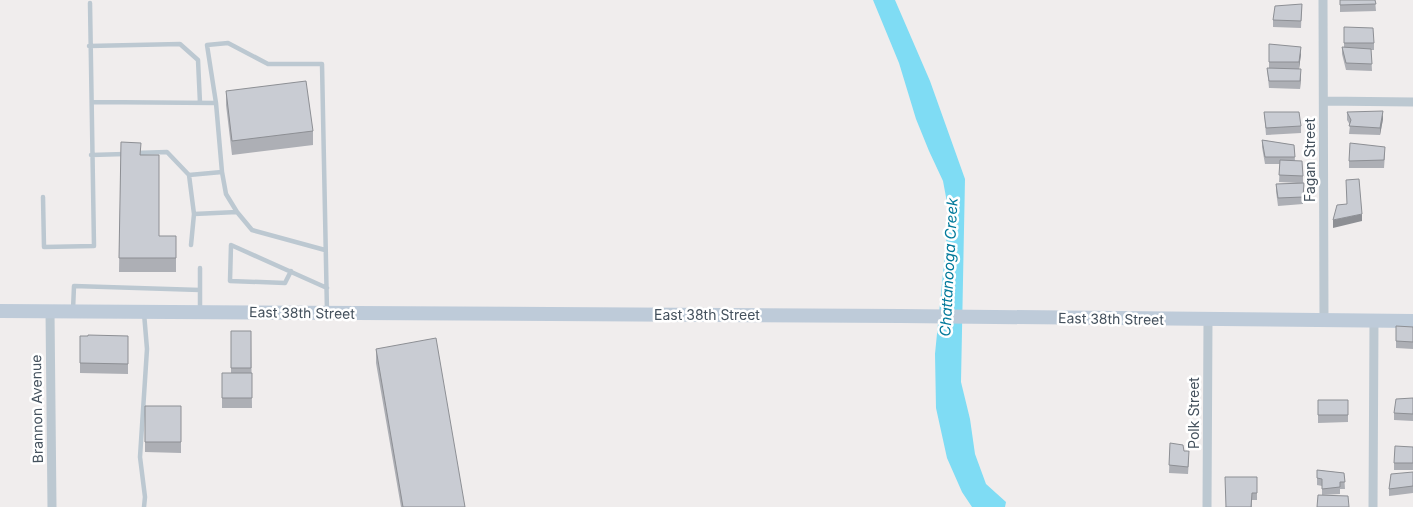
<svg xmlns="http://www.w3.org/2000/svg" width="1413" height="507" font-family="Inter,sans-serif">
<rect width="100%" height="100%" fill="#f0eded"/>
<path fill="#7fdcf4" d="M 873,0 L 895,0 L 930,81 L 965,179 L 961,382 L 970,419 L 975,454 L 986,484 L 1006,502 L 1005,507 L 972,507 L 962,492 L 947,458 L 936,408 L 935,354 L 949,213 L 943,181 L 929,151 L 916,119 L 899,63 Z"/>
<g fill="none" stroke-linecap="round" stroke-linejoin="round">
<path stroke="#bcc8d1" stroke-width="4.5" d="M 89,46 L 180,44 L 198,60 L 200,103
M 92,102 L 216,103
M 135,153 L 167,152 L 189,175 L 222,172
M 91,155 L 125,154
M 189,175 L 194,214
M 43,197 L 44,247 L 94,246 L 90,3
M 191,245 L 194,214 L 237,212
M 325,250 L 252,230 L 237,212 L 226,194 L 222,172 L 216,103 L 207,45 L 228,43 L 268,64 L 322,64 L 327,312
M 200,268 L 200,311
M 291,271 L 285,283 L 230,281 L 231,245 L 327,288
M 73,310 L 74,286 L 200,290
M 144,313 L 147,349 L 140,457 L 145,497 L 144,507"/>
<path stroke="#bcc8d1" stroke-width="9" d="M 1323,0 L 1324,321
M 1324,101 L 1413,102
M 50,311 L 52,507
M 1207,507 L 1208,320
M 1373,507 L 1374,320"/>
<path stroke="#becbd9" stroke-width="14" d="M 0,311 L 901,316 L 1413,321"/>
</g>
<path fill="#adafb5" d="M 1340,0 L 1375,0 L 1376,11 L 1340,12 Z
M 1302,4 L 1301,28 L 1273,27 L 1273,20 Z
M 1344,27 L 1374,43 L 1374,50 L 1371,50 L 1372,71 L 1346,70 L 1342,54 L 1342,47 L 1344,47 Z
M 1269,44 L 1301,54 L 1299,69 L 1301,76 L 1300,89 L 1269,88 L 1267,68 L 1269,68 Z
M 226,91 L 313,131 L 313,145 L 232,155 L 226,105 Z
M 1264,112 L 1301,126 L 1301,133 L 1266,135 Z
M 1347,112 L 1383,119 L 1380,135 L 1349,134 L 1350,125 L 1347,120 Z
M 1262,140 L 1294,145 L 1295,161 L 1303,176 L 1303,204 L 1278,206 L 1276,191 L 1276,184 L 1297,183 L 1279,182 L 1280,164 L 1265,164 L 1262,147 Z
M 121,142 L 141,155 L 159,236 L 176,236 L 176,272 L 119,272 Z
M 1385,154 L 1384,168 L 1349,168 L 1349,161 Z
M 1396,326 L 1413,327 L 1413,349 L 1396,348 Z
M 231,331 L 251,331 L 252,408 L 222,408 L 222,373 L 231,373 Z
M 80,336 L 128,336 L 128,374 L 80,373 Z
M 376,349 L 465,507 L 401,507 L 376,363 Z
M 1413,398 L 1413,421 L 1394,420 L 1394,413 Z
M 1318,400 L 1348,400 L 1348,422 L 1318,423 Z
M 145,406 L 181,406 L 181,453 L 145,452 Z
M 1170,443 L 1184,451 L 1189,459 L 1188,474 L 1169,473 Z
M 1413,447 L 1413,470 L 1394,470 L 1394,463 Z
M 1317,470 L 1344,473 L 1345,489 L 1340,489 L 1340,494 L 1322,495 L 1322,486 L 1317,485 Z
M 1413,472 L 1413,493 L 1389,496 L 1389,489 Z
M 1257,477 L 1257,500 L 1252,500 L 1252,507 L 1225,507 Z"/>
<path fill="#8d8f94" d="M 1301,47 L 1301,54 L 1299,69 L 1299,62 Z
M 1301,69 L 1301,76 L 1300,89 L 1300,81 Z
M 1383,111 L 1383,119 L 1380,135 L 1380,128 Z
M 1362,214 L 1362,221 L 1333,228 L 1333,220 Z"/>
<path fill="#c9ccd3" stroke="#8d8f94" d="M 1340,0 L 1375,0 L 1376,4 L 1340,5 Z
M 1302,4 L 1301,21 L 1273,20 L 1275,6 Z
M 1344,27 L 1373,28 L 1374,43 L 1344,43 Z
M 1269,44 L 1301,47 L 1299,62 L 1269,62 Z
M 1342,47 L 1371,49 L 1372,64 L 1346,63 Z
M 1267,68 L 1301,69 L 1300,81 L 1269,81 Z
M 306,81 L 313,131 L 232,141 L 226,91 Z
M 1383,111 L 1380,128 L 1349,126 L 1351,120 L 1347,112 Z
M 1264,112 L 1299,112 L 1301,126 L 1266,128 Z
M 1262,140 L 1294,145 L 1295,157 L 1265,157 Z
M 121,142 L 141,143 L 140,155 L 159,155 L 159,236 L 176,236 L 176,258 L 119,258 Z
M 1350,143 L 1385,147 L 1384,160 L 1349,161 Z
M 1280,160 L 1302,161 L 1303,176 L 1279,175 Z
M 1359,179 L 1362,214 L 1333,220 L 1337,205 L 1347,204 L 1346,180 Z
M 1304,183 L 1303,197 L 1278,198 L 1276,184 Z
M 1396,326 L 1413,327 L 1413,342 L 1396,341 Z
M 231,331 L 251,331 L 251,368 L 231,368 Z
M 88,335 L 128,336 L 128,364 L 80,363 L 80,336 L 88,336 Z
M 436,338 L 465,507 L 403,507 L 376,349 Z
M 222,373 L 252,373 L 252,398 L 222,398 Z
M 1413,398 L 1413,414 L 1394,413 L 1396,399 Z
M 1318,400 L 1348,400 L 1348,415 L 1318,415 Z
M 145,406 L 181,406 L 181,442 L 145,442 Z
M 1170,443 L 1183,445 L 1184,451 L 1189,451 L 1188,467 L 1169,465 Z
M 1395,446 L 1413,447 L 1413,463 L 1394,463 Z
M 1317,470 L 1344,473 L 1345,482 L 1340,482 L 1340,487 L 1322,489 L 1322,479 L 1317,478 Z
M 1413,472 L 1413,486 L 1389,489 L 1391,474 Z
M 1225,477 L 1257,477 L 1257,493 L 1252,493 L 1251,507 L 1226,507 Z
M 1318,495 L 1348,496 L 1349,507 L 1317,507 Z"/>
<g text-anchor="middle" stroke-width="5" stroke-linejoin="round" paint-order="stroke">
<g font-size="14" fill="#44515d" stroke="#fff">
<text transform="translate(1310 160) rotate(-90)" y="5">Fagan Street</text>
<text transform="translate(302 313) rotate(1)" y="5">East 38th Street</text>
<text x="707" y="320">East 38th Street</text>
<text transform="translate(1111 319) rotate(1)" y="5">East 38th Street</text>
<text transform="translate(37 409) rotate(-91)" y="5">Brannon Avenue</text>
<text transform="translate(1194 413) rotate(-90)" y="5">Polk Street</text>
</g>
<g font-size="15" font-style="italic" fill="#037a9b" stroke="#fff">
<text transform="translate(949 267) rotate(-87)" y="5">Chattanooga Creek</text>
</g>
</g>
</svg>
